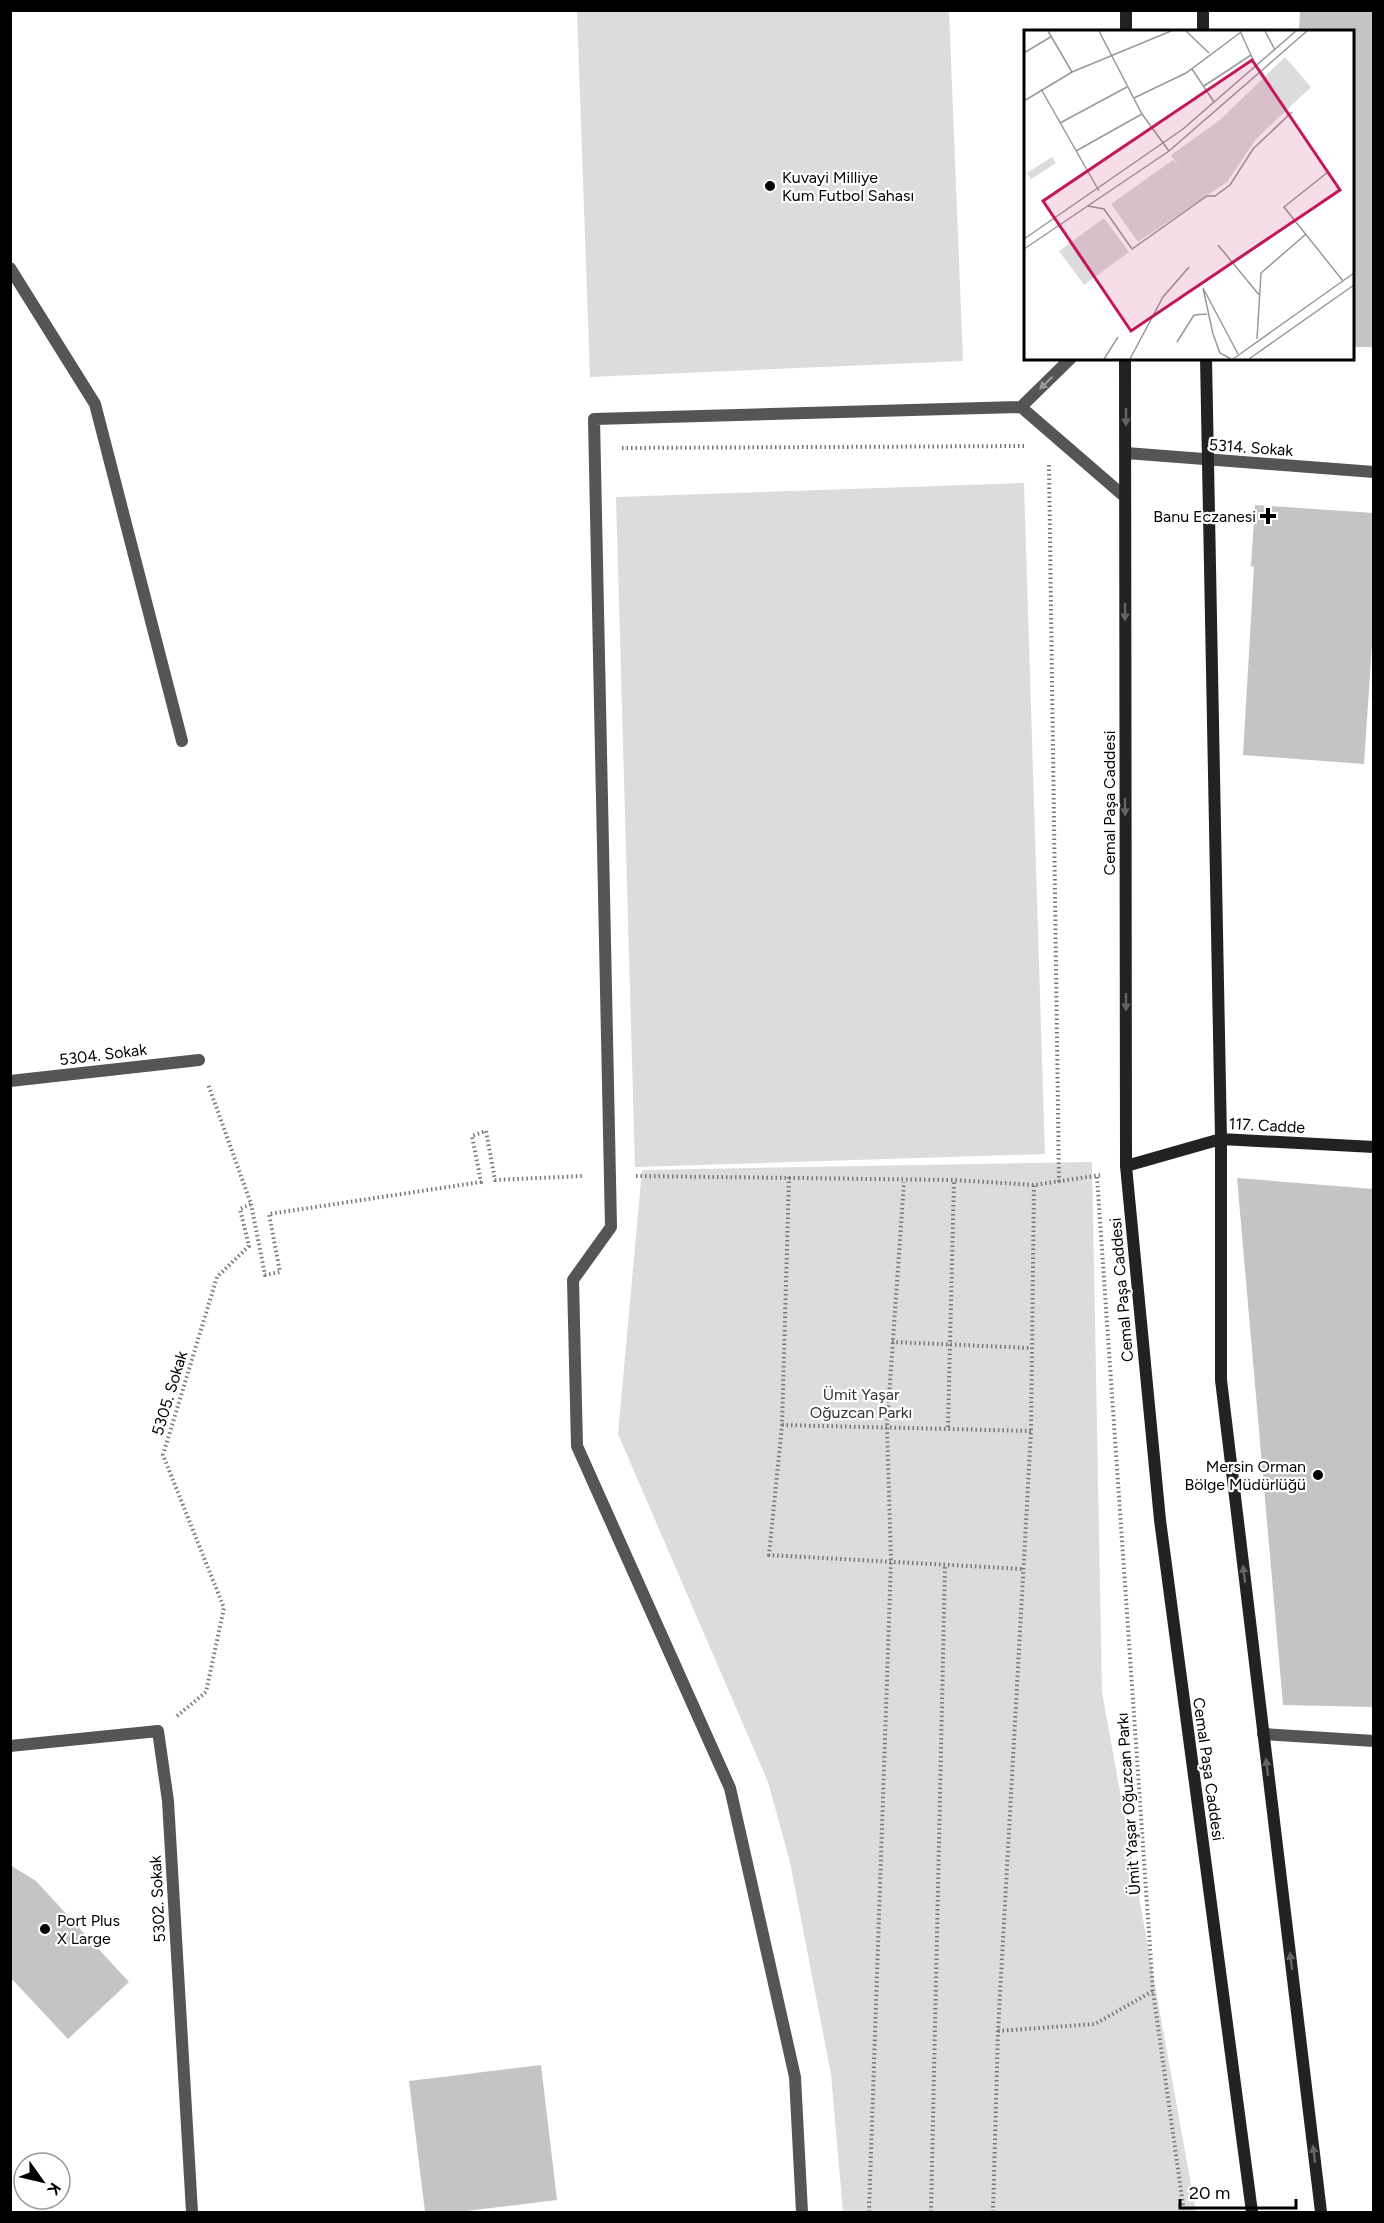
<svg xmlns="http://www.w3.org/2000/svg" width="1384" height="2223" font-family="Figtree,sans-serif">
<rect width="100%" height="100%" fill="#fff"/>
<path fill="#dcdcdc" d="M 577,11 L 949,11 L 963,361 L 590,377 Z
M 1024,483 L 1045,1154 L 635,1167 L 616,497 Z
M 1092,1162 L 1102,1692 L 1196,2212 L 843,2212 L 831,2074 L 790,1862 L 768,1782 L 618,1434 L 642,1170 Z"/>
<path fill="#c4c4c4" d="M 1300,10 L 1374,10 L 1374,347 L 1353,347 L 1353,32 L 1299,32 Z
M 1255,505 L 1374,513 L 1374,614 L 1364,764 L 1243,755 L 1254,567 L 1251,566 Z
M 1237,1178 L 1374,1189 L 1374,1707 L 1283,1705 Z
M 10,1865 L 36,1881 L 129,1982 L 68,2039 L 10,1977 Z
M 541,2065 L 557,2200 L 458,2212 L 425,2212 L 409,2081 Z"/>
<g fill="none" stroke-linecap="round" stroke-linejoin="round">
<path stroke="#777" stroke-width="4" stroke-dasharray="1.5 3" stroke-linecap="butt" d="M 622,448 L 1025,446
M 1049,465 L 1059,1182
M 636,1176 L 954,1180 L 1034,1185 L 1101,1175
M 789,1177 L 782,1425 L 769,1555 L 1023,1569
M 1097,1177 L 1153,1991 L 1184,2212
M 251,1204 L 265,1275 L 280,1272 L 269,1214 L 481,1182 L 472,1136 L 486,1131 L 495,1180 L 583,1176
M 892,1342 L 1031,1348
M 782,1425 L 1031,1431
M 948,1427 L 954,1180
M 177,1716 L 206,1692 L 224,1608 L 163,1455 L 217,1277 L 249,1246 L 240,1209 L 251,1204 L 208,1084
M 998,2031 L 1095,2024 L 1153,1991
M 869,2212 L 891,1561 L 887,1426 L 904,1182
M 931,2212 L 945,1565
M 993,2212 L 998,2031 L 1031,1431 L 1034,1185"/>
<path stroke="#555" stroke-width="12" d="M 10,268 L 95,404 L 182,741
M 1021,407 L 1125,497
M 1126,453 L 1374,472
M 10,1081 L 199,1060
M 1263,1734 L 1374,1741
M 10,1746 L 158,1731 L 168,1801 L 192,2212
M 802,2212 L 795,2077 L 730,1788 L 577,1446 L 573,1280 L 611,1227 L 594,419 L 1021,407 L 1071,358"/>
<path stroke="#222" stroke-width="12" d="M 1203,10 L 1203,32
M 1126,32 L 1126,10
M 1125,358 L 1126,1166 L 1160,1520 L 1252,2212
M 1206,358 L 1221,1139 L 1221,1380 L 1321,2212
M 1126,1166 L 1221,1139 L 1374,1147"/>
</g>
<defs><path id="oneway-solid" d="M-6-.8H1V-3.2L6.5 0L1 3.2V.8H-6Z" transform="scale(1.5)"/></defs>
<use fill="#999" href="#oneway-solid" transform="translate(1046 383) rotate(136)"/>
<g fill="#646464">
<use href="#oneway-solid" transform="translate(1126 417) rotate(90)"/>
<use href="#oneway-solid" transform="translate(1125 612) rotate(90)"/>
<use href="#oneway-solid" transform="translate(1125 807) rotate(90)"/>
<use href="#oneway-solid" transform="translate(1126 1002) rotate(90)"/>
<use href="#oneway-solid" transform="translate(1244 1574) rotate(-97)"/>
<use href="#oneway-solid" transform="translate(1267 1767) rotate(-97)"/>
<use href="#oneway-solid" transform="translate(1291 1961) rotate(-97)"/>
<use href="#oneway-solid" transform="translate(1314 2154) rotate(-97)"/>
</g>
<g fill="#000" stroke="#fff" stroke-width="2">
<circle cx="770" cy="186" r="6"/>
<path d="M1265 507h6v6h6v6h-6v6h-6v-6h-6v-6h6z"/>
<circle cx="1318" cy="1475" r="6"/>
<circle cx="45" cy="1929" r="6"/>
</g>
<g text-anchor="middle" stroke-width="4.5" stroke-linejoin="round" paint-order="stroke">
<g font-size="16" fill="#000" stroke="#fff" text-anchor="start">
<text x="782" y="183">Kuvayi Milliye<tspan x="782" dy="18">Kum Futbol Sahası</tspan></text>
<text x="1256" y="522" text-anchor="end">Banu Eczanesi</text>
<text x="1306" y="1472" text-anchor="end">Mersin Orman<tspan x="1306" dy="18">Bölge Müdürlüğü</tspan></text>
<text x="57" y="1926">Port Plus<tspan x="57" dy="18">X Large</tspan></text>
</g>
<g font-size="16" fill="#000" stroke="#fff">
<text transform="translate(1251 447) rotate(4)" y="6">5314. Sokak</text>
<text transform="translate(1109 803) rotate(-90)" y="6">Cemal Paşa Caddesi</text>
<text transform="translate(103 1054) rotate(-7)" y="6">5304. Sokak</text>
<text transform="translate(1267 1125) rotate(3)" y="6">117. Cadde</text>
<text transform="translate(1121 1290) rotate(-95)" y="6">Cemal Paşa Caddesi</text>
<text transform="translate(169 1393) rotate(-73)" y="6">5305. Sokak</text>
<text transform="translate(1209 1769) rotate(82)" y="6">Cemal Paşa Caddesi</text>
<text transform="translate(1128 1804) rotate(-94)" y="6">Ümit Yaşar Oğuzcan Parkı</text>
<text transform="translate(157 1899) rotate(-93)" y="6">5302. Sokak</text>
</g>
<g font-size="16" fill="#333" stroke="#fff">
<text x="861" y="1400">Ümit Yaşar<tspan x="861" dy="18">Oğuzcan Parkı</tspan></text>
</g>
</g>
<g transform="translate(1024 30)">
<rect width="330" height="330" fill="#fff"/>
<path d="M 261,27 L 287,57 L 232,109 L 203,152 L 114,212 L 87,174 L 149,130 L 156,139 L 147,125 L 196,90 ZM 28,127 L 32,133 L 7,149 L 3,143 ZM 80,188 L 105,222 L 60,255 L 35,221 Z" fill="#dcdcdc"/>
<path fill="none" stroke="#999" stroke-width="1.5" d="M 24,1 L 48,42M 75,1 L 118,84 L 145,121M 162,1 L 185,23M 216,1 L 232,36M 241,1 L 251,20M 0,23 L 28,6M 168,39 L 190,72M 180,56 L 227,25M 17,59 L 75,161M 110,68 L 162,43 L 217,2M 0,71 L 48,42 L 147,1M 36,93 L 103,57M 52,121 L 118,84M 304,142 L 260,177 L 319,251M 64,176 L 80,179 L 108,219 L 183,166 L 191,166 L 206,155 L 229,119 L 268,82M 0,209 L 159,99 L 272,1M 194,215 L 236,266M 0,219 L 145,121 L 283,1M 233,309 L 237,243 L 282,204M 153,312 L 170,285 L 183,284M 80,329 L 94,307M 106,329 L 139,267 L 165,237M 207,329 L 196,323 L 189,304 L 179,258 L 214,324M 209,329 L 330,243M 225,329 L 330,255"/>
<path fill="#c2185b" fill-opacity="0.15" stroke="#c2185b" stroke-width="3" d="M 228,30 L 316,160 L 107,301 L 19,171 Z"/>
<rect width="330" height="330" fill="none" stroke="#000" stroke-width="3"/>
</g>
<rect width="1384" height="2223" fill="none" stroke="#000000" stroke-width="24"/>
<g transform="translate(42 2181) rotate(124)"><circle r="28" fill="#ffffff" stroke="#999999" stroke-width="1.5"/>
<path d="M0-4.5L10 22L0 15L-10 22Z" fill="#000000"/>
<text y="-9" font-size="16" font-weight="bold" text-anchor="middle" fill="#000000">K</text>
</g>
<path d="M1180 2199v9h116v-9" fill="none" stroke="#000000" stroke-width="3"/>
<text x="1189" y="2199" font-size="18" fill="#000000" stroke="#ffffff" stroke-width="4.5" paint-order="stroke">20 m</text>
</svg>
